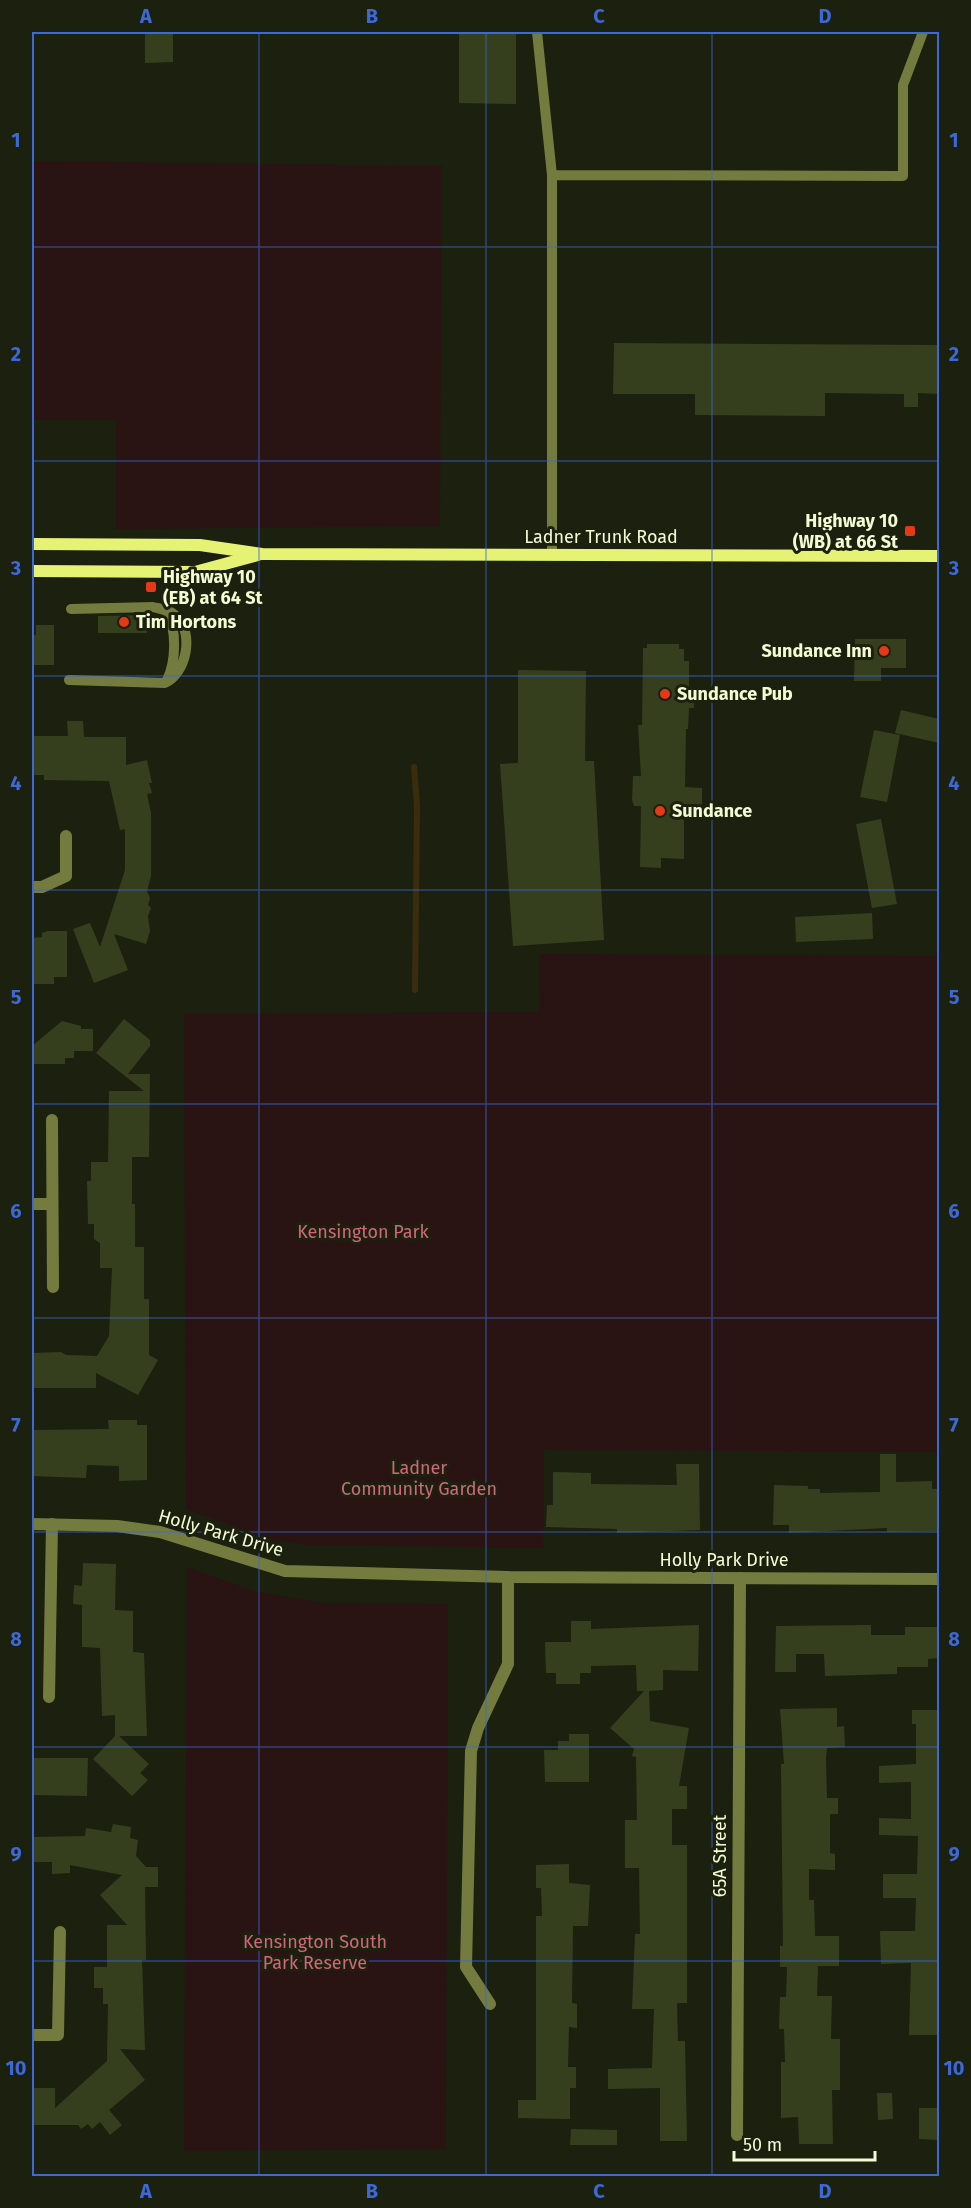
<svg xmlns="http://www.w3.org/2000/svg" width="971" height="2208" font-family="'Fira Sans',sans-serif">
<rect width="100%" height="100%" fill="#1c200f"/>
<path fill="#2a1413" d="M 32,161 L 442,166 L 440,526 L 116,529 L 116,420 L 32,420 Z
M 540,954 L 939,956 L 939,1452 L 544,1450 L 543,1548 L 307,1545 L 272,1540 L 186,1509 L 184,1014 L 539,1012 Z
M 187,1567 L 256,1592 L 324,1603 L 448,1604 L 446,2149 L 184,2151 Z"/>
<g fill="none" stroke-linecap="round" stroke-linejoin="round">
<path stroke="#3a2d0e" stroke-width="6" d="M 414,767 L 417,806 L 415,990"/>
</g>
<path fill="#363f1d" d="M 145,32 L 173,32 L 173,62 L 145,63 Z
M 459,32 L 516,32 L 516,104 L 459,103 Z
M 614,343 L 939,345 L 939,394 L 918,393 L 918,407 L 904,407 L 904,394 L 825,393 L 825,416 L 695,415 L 695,394 L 613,394 Z
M 147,615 L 147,633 L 98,633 L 98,616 Z
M 36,625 L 54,625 L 54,665 L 32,665 L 32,635 L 36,635 Z
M 855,639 L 906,639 L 906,668 L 881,668 L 881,681 L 854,681 Z
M 647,644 L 679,644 L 679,649 L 684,649 L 684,661 L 689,661 L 689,690 L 694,690 L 694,708 L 689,708 L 688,729 L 686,729 L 685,787 L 702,788 L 702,809 L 684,809 L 684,859 L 661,858 L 661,868 L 640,867 L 641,806 L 634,806 L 632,800 L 633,776 L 641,776 L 638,725 L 642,725 L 643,648 L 647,648 Z
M 518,670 L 586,671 L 585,761 L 594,761 L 604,940 L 513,946 L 500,764 L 518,763 Z
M 901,710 L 939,719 L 939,743 L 895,733 Z
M 67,721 L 83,721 L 84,737 L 126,737 L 126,765 L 147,760 L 152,783 L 149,783 L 152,793 L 147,794 L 151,813 L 151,876 L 147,891 L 150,898 L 148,905 L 151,908 L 148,916 L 150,931 L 146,944 L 114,934 L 128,970 L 94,983 L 73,929 L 90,923 L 100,947 L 125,870 L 125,829 L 120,830 L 109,781 L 44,780 L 44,775 L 32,775 L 32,736 L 68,736 Z
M 874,730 L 900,735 L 887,802 L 860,797 Z
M 881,819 L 897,904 L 872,908 L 856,824 Z
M 872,913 L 873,939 L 796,942 L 795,917 Z
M 48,931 L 67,931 L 67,977 L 54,977 L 54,984 L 32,984 L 32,938 L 42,937 L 42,933 Z
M 124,1019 L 150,1040 L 150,1046 L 128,1074 L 150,1074 L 149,1157 L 132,1157 L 132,1204 L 135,1204 L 135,1247 L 144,1247 L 144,1299 L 149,1299 L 149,1355 L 158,1360 L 138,1395 L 96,1373 L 96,1388 L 32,1388 L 32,1353 L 61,1352 L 66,1355 L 97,1356 L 109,1336 L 112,1268 L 100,1268 L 100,1243 L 94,1239 L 94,1224 L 88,1224 L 87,1181 L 91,1181 L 91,1162 L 108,1162 L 109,1091 L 144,1091 L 96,1053 Z
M 62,1021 L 81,1026 L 81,1029 L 93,1029 L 93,1051 L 74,1051 L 74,1058 L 65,1058 L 65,1064 L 32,1064 L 32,1046 Z
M 108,1420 L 137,1420 L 137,1425 L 147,1425 L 147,1480 L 119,1481 L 119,1466 L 87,1465 L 86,1478 L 32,1476 L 32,1430 L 109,1429 Z
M 880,1454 L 896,1454 L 896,1482 L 932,1481 L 932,1489 L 939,1489 L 939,1531 L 887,1532 L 887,1528 L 789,1533 L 789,1525 L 773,1525 L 774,1485 L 808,1486 L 808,1489 L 820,1489 L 820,1493 L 880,1492 Z
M 676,1464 L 699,1464 L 700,1530 L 617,1533 L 617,1529 L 546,1527 L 547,1505 L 553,1505 L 553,1472 L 591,1473 L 591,1484 L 677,1485 Z
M 83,1563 L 116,1564 L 115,1610 L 133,1611 L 133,1652 L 144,1653 L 147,1736 L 119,1736 L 149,1764 L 140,1773 L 148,1780 L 132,1796 L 93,1759 L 115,1736 L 115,1715 L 102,1716 L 100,1648 L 82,1647 L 82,1605 L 73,1604 L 74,1585 L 82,1586 Z
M 571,1621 L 591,1621 L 591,1629 L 699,1625 L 698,1671 L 663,1670 L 663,1690 L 649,1691 L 650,1721 L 689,1728 L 679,1786 L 687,1786 L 687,1809 L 672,1809 L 672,1845 L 687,1845 L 687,2003 L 677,2003 L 678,2041 L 685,2041 L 687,2141 L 660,2141 L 660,2088 L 608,2089 L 608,2069 L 652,2068 L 654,2009 L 632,2009 L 635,1934 L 640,1934 L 639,1868 L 625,1868 L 625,1820 L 637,1820 L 636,1757 L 632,1756 L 634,1749 L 610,1728 L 644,1691 L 637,1691 L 636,1665 L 591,1666 L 591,1673 L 580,1673 L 580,1684 L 556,1684 L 556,1673 L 546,1673 L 545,1642 L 571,1642 Z
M 871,1625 L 871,1635 L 905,1635 L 905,1627 L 939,1627 L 939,1658 L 928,1659 L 928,1667 L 897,1667 L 897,1674 L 825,1676 L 824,1654 L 796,1654 L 796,1672 L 775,1672 L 776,1626 Z
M 837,1708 L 837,1727 L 844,1726 L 845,1747 L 827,1748 L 826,1759 L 827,1798 L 838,1798 L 838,1814 L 830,1814 L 830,1853 L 835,1854 L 835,1870 L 809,1869 L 809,1900 L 814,1900 L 815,1936 L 839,1936 L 839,1966 L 818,1966 L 817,1996 L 832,1996 L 831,2039 L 840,2039 L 840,2090 L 832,2090 L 833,2144 L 799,2144 L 798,2117 L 781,2118 L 781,2062 L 785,2062 L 784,2029 L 779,2029 L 780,1997 L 786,1997 L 787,1967 L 780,1967 L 780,1946 L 783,1946 L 781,1764 L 784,1764 L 780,1709 Z
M 912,1710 L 939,1710 L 939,2035 L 909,2035 L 911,1963 L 881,1964 L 880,1931 L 915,1931 L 916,1898 L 883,1898 L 883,1874 L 917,1874 L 918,1836 L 879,1835 L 879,1818 L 911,1819 L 911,1782 L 879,1783 L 879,1766 L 916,1764 L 916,1724 L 912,1724 Z
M 569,1734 L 589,1734 L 589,1782 L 545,1782 L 544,1750 L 558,1750 L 558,1741 L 569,1741 Z
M 32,1758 L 88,1758 L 87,1796 L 32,1795 Z
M 113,1824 L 131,1827 L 130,1838 L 138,1840 L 136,1856 L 146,1867 L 158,1867 L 158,1887 L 145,1887 L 146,1960 L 142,1960 L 145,2050 L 120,2049 L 145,2080 L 109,2110 L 122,2125 L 110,2135 L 100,2122 L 92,2129 L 88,2124 L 81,2129 L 78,2125 L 32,2125 L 32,2088 L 55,2088 L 55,2108 L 107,2061 L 108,2004 L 103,2004 L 103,1988 L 94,1988 L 94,1967 L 107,1967 L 107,1925 L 127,1925 L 100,1895 L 122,1875 L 70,1865 L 70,1873 L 52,1874 L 52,1862 L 34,1862 L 33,1837 L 85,1836 L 86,1828 L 111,1832 Z
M 569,1864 L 569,1883 L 590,1885 L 588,1926 L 573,1926 L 572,2003 L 577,2004 L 577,2028 L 569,2027 L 568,2067 L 576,2067 L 576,2088 L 570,2088 L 570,2119 L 518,2118 L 518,2100 L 536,2100 L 536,1916 L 542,1916 L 541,1888 L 536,1888 L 536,1865 Z
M 877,2093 L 892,2093 L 893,2119 L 878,2120 Z
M 919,2108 L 939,2108 L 939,2140 L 919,2139 Z
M 571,2129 L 617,2130 L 617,2145 L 570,2145 Z"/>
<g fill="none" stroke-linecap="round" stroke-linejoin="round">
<path stroke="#747b3f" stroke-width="10" d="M 537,32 L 552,175 L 552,555
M 552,175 L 903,176 L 903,85 L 923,32
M 167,612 C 177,630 176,662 167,680
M 69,680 L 165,683 C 186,674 195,633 176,616 C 170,610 161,609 153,607 L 71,609"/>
<path stroke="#747b3f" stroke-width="12" d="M 32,887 L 42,887 L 66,876 L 66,836
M 52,1120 L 53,1287
M 32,1204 L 52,1204
M 49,1697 L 52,1524
M 490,2004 L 466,1967 L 471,1751 L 478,1728 L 508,1664 L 508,1577
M 32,2035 L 58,2035 L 60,1932
M 737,2135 L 740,1578"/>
<path stroke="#747b3f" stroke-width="12" d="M 32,1524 L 117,1526 L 160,1532 L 285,1571 L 508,1577 L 940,1579"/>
<path stroke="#e6f273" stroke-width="12" d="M 32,544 L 200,545 L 262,554 L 940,556
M 32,571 L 195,572 L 258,555"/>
</g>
<path fill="none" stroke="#3d68d7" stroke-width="1.5" stroke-opacity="0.55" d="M 259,32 L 259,2176M 486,32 L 486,2176M 712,32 L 712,2176M 32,247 L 940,247M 32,461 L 940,461M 32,676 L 940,676M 32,890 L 940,890M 32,1104 L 940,1104M 32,1318 L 940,1318M 32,1532 L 940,1532M 32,1747 L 940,1747M 32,1961 L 940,1961"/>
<g fill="#e43816" stroke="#1c200f" stroke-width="2">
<rect x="904" y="525" width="12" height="12" rx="3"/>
<rect x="145" y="581" width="12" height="12" rx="3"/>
<circle cx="124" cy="622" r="6"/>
<circle cx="884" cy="651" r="6"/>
<circle cx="665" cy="694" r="6"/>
<circle cx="660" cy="811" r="6"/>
</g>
<g text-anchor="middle" stroke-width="6" stroke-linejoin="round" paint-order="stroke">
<g font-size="18" font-weight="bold" fill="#f4fbd3" stroke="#1c200f" text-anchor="start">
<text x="898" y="527" text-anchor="end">Highway 10<tspan x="898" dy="21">(WB) at 66 St</tspan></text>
<text x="163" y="583">Highway 10<tspan x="163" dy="21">(EB) at 64 St</tspan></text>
<text x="136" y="628">Tim Hortons</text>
<text x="872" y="657" text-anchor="end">Sundance Inn</text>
<text x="677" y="700">Sundance Pub</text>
<text x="672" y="817">Sundance</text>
</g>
<g font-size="18" fill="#f4fbd3" stroke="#1c200f">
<text x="601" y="543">Ladner Trunk Road</text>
<text transform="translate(221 1533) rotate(16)" y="6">Holly Park Drive</text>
<text x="724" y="1566">Holly Park Drive</text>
<text transform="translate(720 1856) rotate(-90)" y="6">65A Street</text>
</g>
<g font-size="18" fill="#d3667a" stroke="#1c200f">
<text x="363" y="1238">Kensington Park</text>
<text x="419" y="1474">Ladner<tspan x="419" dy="21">Community Garden</tspan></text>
<text x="315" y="1948">Kensington South<tspan x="315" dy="21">Park Reserve</tspan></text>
</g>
</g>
<rect width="971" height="2208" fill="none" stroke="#1c200f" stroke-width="66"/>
<path d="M734 2151v9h141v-9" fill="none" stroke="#f4fbd3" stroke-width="3"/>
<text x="743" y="2151" font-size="18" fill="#f4fbd3" stroke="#1c200f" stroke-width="4.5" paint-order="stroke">50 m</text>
<rect x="33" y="33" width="905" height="2142" fill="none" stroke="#3d68d7" stroke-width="2"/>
<g font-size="20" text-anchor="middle" font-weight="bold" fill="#3d68d7">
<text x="146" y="23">A</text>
<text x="372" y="23">B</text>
<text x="599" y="23">C</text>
<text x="825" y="23">D</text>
<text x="16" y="147">1</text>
<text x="954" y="147">1</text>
<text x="16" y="361">2</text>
<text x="954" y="361">2</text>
<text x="16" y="575">3</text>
<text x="954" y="575">3</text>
<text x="16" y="790">4</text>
<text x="954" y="790">4</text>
<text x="16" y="1004">5</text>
<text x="954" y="1004">5</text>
<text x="16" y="1218">6</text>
<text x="954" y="1218">6</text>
<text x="16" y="1432">7</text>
<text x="954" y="1432">7</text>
<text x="16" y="1646">8</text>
<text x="954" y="1646">8</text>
<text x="16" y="1861">9</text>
<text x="954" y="1861">9</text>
<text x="16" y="2075">10</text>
<text x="954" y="2075">10</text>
<text x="146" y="2198">A</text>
<text x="372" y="2198">B</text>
<text x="599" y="2198">C</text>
<text x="825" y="2198">D</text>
</g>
</svg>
